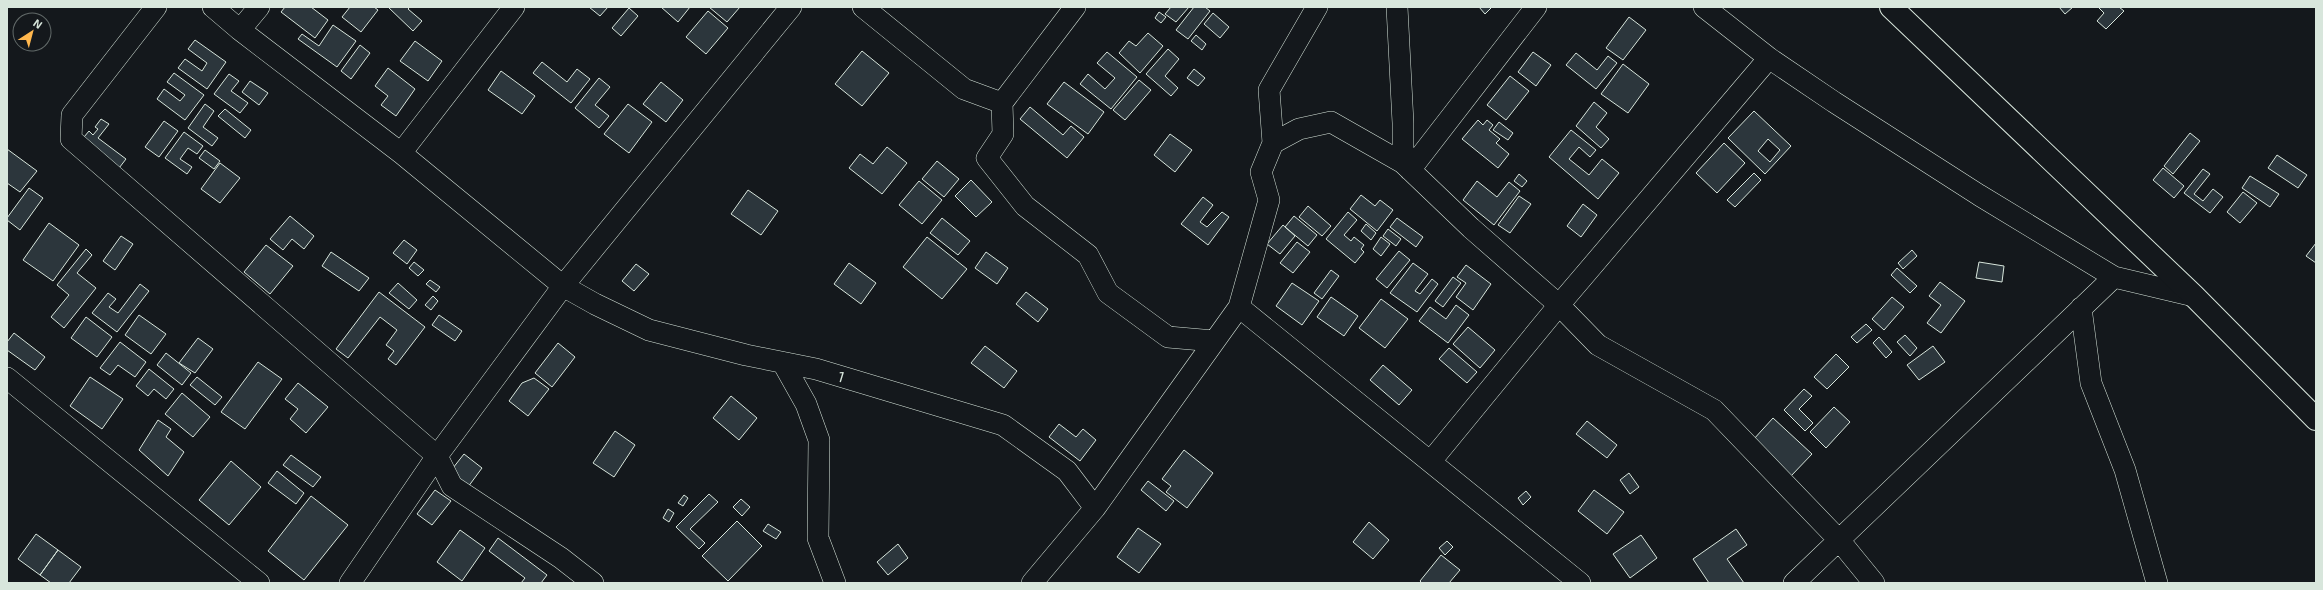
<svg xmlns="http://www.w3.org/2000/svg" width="2323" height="590" font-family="'Exo 2',sans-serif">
<rect width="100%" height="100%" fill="#14181c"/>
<path fill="#2c363c" stroke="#d8e6dc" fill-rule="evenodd" d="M 285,7 L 311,7 L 328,20 L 315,38 L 281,12 Z
M 350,7 L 374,7 L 378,10 L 361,32 L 342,17 Z
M 388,7 L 410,7 L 408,9 L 422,21 L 413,31 Z
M 589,7 L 608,7 L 600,16 Z
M 661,7 L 690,7 L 678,22 Z
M 709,7 L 740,7 L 727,22 Z
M 1171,7 L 1189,7 L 1176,22 L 1165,14 Z
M 1194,7 L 1205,7 L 1210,11 L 1188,39 L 1176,30 Z
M 1479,7 L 1492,7 L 1485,14 Z
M 2059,7 L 2073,7 L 2065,14 Z
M 2098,7 L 2119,7 L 2124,11 L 2106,29 L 2097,21 L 2104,13 Z
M 629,8 L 638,16 L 621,36 L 612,28 Z
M 708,11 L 728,28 L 706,54 L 686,37 Z
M 1159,12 L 1166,17 L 1161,23 L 1155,18 Z
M 1213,13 L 1229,27 L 1220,38 L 1204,24 Z
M 1629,17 L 1646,30 L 1623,60 L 1606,48 Z
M 333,25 L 356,41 L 337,67 L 298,39 L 302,34 L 319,46 Z
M 1148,33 L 1163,46 L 1140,73 L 1119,53 L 1129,41 L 1136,46 Z
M 1196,35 L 1206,44 L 1202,50 L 1191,41 Z
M 195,40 L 226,62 L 207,89 L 178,68 L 185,59 L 202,71 L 207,63 L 188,49 Z
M 415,41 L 442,61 L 428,81 L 400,61 Z
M 360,45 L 370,53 L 351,79 L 341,71 Z
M 1168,49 L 1179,59 L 1165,76 L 1178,88 L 1171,96 L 1146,74 Z
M 862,51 L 889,73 L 862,106 L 835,84 Z
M 1107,52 L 1137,77 L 1111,109 L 1080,84 L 1088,74 L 1105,89 L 1115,78 L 1097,63 Z
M 1533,52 L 1551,65 L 1536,86 L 1518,72 Z
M 1576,53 L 1597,70 L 1608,56 L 1617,63 L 1596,89 L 1566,65 Z
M 542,62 L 567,82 L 577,69 L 590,79 L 571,103 L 533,73 Z
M 1623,64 L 1649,84 L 1628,113 L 1601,94 Z
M 388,68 L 415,89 L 396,116 L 381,105 L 388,96 L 375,86 Z
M 1194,69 L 1205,78 L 1198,86 L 1187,78 Z
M 501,71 L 535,96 L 522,114 L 488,90 Z
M 174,73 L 204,95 L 185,120 L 157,99 L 164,89 L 180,101 L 185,95 L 167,82 Z
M 229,74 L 239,81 L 231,91 L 248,103 L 240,113 L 214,94 Z
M 1510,76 L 1529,91 L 1506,120 L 1487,105 Z
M 599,78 L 610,87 L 595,105 L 609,116 L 599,128 L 575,108 Z
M 1139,80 L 1151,90 L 1125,120 L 1113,110 Z
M 250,81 L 268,93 L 259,105 L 242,92 Z
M 661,82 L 683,100 L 666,122 L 643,104 Z
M 1064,82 L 1104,112 L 1088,134 L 1047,104 Z
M 1594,102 L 1607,113 L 1596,127 L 1609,139 L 1601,148 L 1576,126 Z
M 205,104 L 214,111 L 203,127 L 218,138 L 212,146 L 188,128 Z
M 628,104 L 652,122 L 629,153 L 604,134 Z
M 1030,107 L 1063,135 L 1071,126 L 1084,137 L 1067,158 L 1020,119 Z
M 225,109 L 251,130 L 245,138 L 218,116 Z
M 1754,111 L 1791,146 L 1765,174 L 1728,138 ZM 1768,139 L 1780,150 L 1770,162 L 1758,151 Z
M 101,119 L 109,124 L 98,138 L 126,159 L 116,172 L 79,143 L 89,131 L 93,135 L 98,129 L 95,127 Z
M 1478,120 L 1483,125 L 1487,120 L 1493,125 L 1489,130 L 1500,139 L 1496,143 L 1509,154 L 1498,168 L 1462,139 Z
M 164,121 L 178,131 L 159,157 L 145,147 Z
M 1499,122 L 1513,133 L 1508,140 L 1493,130 Z
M 1571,130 L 1596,150 L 1590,157 L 1579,147 L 1569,159 L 1589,175 L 1602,159 L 1619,173 L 1598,199 L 1549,157 Z
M 184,132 L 203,146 L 197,154 L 188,148 L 180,159 L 192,167 L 187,174 L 165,158 Z
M 2190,133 L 2200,141 L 2173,174 L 2164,166 Z
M 1170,134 L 1192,150 L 1175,172 L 1154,155 Z
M 1724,143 L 1745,163 L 1717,193 L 1696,173 Z
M 887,147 L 907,163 L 882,194 L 849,168 L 860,154 L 873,164 Z
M 7,149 L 37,171 L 20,192 L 7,183 Z
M 205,150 L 220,161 L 214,169 L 199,158 Z
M 2277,155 L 2307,175 L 2298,188 L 2268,168 Z
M 937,161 L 959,179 L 944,197 L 922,179 Z
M 220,163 L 240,178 L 220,203 L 201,189 Z
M 2163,168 L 2184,186 L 2174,198 L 2153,180 Z
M 2203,169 L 2210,174 L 2194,194 L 2203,201 L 2213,189 L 2223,197 L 2210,213 L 2184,193 Z
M 1754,173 L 1761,180 L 1735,207 L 1727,200 Z
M 1519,174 L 1527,181 L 1522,187 L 1514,181 Z
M 2250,176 L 2279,194 L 2270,207 L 2242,188 Z
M 971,180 L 992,202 L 976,217 L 955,196 Z
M 919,181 L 942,200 L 922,224 L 899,205 Z
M 1477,181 L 1497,197 L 1509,182 L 1520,191 L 1494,225 L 1463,200 Z
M 29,188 L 43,198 L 20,230 L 7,220 L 7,218 Z
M 748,190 L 778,211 L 761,235 L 731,214 Z
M 2243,192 L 2257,203 L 2240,223 L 2227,212 Z
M 1361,195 L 1375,206 L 1380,200 L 1393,210 L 1377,231 L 1350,209 Z
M 1519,196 L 1531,204 L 1510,233 L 1498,225 Z
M 1203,197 L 1213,205 L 1200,222 L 1207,227 L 1222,212 L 1229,217 L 1208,245 L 1181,224 Z
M 1583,204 L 1597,215 L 1581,237 L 1567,226 Z
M 1308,206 L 1331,226 L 1322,236 L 1299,217 Z
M 1348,212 L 1357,220 L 1344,235 L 1351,241 L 1354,237 L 1364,245 L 1361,249 L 1364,252 L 1355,263 L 1326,239 Z
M 290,216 L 314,236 L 304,249 L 292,239 L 283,250 L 270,239 Z
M 1294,216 L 1317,235 L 1308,246 L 1285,227 Z
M 942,218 L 970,241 L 958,255 L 930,233 Z
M 1397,218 L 1423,237 L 1416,247 L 1390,227 Z
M 49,223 L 79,245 L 53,281 L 23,260 Z
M 1366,224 L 1376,233 L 1371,240 L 1361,231 Z
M 1283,225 L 1295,236 L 1280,254 L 1267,244 Z
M 1388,229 L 1401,239 L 1396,246 L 1383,236 Z
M 121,236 L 133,244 L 115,270 L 103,261 Z
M 927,237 L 967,269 L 942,299 L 903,267 Z
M 1381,237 L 1390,244 L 1381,256 L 1373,249 Z
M 404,240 L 417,250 L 407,264 L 393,253 Z
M 1297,242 L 1310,252 L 1293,273 L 1280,263 Z
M 2316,243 L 2316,263 L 2306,256 Z
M 266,245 L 293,266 L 270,294 L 244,272 Z
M 86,249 L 92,255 L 77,273 L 96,288 L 64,328 L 51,317 L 69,295 L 57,285 Z
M 1912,250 L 1917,256 L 1903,269 L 1898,263 Z
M 1399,251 L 1410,260 L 1387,288 L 1376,279 Z
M 331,252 L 369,278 L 359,291 L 322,266 Z
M 986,252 L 1008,268 L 997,284 L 975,268 Z
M 414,262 L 424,270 L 418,276 L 409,268 Z
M 1979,262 L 2004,266 L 2002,282 L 1976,278 Z
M 849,263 L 876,283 L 861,304 L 834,284 Z
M 1413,263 L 1428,274 L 1415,291 L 1420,294 L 1432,279 L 1438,284 L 1417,312 L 1390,293 Z
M 636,264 L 649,274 L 634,291 L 622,281 Z
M 1466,265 L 1491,284 L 1473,310 L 1456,297 L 1466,283 L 1457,277 Z
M 1897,268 L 1917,286 L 1910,293 L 1891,275 Z
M 1331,270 L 1339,276 L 1322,299 L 1314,293 Z
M 1453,277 L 1461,283 L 1443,307 L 1435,301 Z
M 430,280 L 440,287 L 436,292 L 426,284 Z
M 1940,282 L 1965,301 L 1941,333 L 1927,323 L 1941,305 L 1929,296 Z
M 398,283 L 417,300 L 409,309 L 389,293 Z
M 1292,283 L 1319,301 L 1302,325 L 1276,306 Z
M 140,284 L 149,291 L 117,332 L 92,313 L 108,293 L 116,299 L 109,307 L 118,313 Z
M 379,292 L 425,327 L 396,365 L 388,359 L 394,351 L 386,345 L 397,330 L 380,317 L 348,358 L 336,349 Z
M 1026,292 L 1048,309 L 1038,322 L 1016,304 Z
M 433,296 L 438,301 L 431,310 L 425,305 Z
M 1331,297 L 1358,316 L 1344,336 L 1317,317 Z
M 1892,297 L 1904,307 L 1884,330 L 1872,319 Z
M 1381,299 L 1408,319 L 1385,348 L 1359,328 Z
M 1456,305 L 1469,315 L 1448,343 L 1419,321 L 1430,307 L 1446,319 Z
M 139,315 L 166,334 L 151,354 L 125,335 Z
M 439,315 L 462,331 L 455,341 L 432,325 Z
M 86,317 L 112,337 L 97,357 L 71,338 Z
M 1866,324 L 1872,330 L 1857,343 L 1851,337 Z
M 1468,327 L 1495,350 L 1480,368 L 1453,344 Z
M 14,333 L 45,357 L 35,370 L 7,350 L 7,342 Z
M 1905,335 L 1917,348 L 1910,356 L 1897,342 Z
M 1879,337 L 1892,352 L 1886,358 L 1873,343 Z
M 198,338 L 213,349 L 195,373 L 179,363 Z
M 120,342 L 146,362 L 135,377 L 118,365 L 110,375 L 100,368 Z
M 558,343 L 575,357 L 552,387 L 535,373 Z
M 985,346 L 1017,371 L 1004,388 L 971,363 Z
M 1933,346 L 1945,362 L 1919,380 L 1907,365 Z
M 1449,348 L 1477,372 L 1467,383 L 1439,359 Z
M 166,353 L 191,373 L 182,385 L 157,365 Z
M 1836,354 L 1849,367 L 1827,389 L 1814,377 Z
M 258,362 L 282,379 L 245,429 L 221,412 Z
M 1383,365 L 1412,390 L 1399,405 L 1370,380 Z
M 149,369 L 174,389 L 166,399 L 154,389 L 148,396 L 136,386 Z
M 90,377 L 123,399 L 102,429 L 70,406 Z
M 197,377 L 222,397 L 215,405 L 190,385 Z
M 534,378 L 549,389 L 528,416 L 509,401 L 522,383 Z
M 298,383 L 328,407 L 306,433 L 290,419 L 298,409 L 285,399 Z
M 1804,389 L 1812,396 L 1799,409 L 1813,423 L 1805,431 L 1784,410 Z
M 182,393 L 210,417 L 193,437 L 165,414 Z
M 731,396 L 757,418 L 739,440 L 713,418 Z
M 1834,407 L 1850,422 L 1826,448 L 1810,432 Z
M 1773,418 L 1812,454 L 1791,476 L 1753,440 Z
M 158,420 L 171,429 L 166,437 L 184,452 L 168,476 L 139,450 Z
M 1587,421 L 1617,445 L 1607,458 L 1576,434 Z
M 1059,424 L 1076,437 L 1083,429 L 1096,440 L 1080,461 L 1049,437 Z
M 615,431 L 635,445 L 614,477 L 593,463 Z
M 1184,450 L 1213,473 L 1187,508 L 1166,492 L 1171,486 L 1162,479 Z
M 464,454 L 482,468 L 468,487 L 449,473 Z
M 291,455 L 321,477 L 313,487 L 283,465 Z
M 231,461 L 261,487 L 229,525 L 199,500 Z
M 277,471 L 304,493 L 296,504 L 268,483 Z
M 1629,473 L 1639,487 L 1630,494 L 1620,480 Z
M 1148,481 L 1174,501 L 1166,511 L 1141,490 Z
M 435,490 L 451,501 L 432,525 L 417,514 Z
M 1594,490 L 1624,512 L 1607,534 L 1578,511 Z
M 1526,491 L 1531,497 L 1523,505 L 1518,498 Z
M 709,494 L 718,502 L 690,529 L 705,543 L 699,549 L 676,527 Z
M 684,495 L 688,498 L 683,506 L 678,503 Z
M 311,496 L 348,525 L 304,580 L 268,551 Z
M 741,499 L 750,507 L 742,516 L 733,507 Z
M 668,509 L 674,513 L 669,522 L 663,518 Z
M 737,521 L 762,546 L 728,581 L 702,556 Z
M 1369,522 L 1389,540 L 1373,559 L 1353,542 Z
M 768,524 L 781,532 L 776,539 L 763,531 Z
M 1138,528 L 1161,544 L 1139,573 L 1117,557 Z
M 1736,529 L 1747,545 L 1727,559 L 1744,583 L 1709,583 L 1693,559 Z
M 460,530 L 485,548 L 462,581 L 437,562 Z
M 36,534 L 58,550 L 40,575 L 18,559 Z
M 1641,535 L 1657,558 L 1630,578 L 1613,554 Z
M 498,538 L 547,575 L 541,583 L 521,583 L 525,578 L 489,551 Z
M 1447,541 L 1453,547 L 1445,555 L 1439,548 Z
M 898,544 L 908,558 L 888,575 L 877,562 Z
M 58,550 L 81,567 L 69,583 L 51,583 L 40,575 Z
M 1441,555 L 1460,570 L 1449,583 L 1422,583 L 1420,581 Z"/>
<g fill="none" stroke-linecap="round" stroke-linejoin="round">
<defs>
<path id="minor" d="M 156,7 L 72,115 L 71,139 L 437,456 L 452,486 L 561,558 L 593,583
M 213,7 L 240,30 L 401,153 L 563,286 L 595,304 L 649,330 L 746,355 L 816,369 L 1003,425 L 1067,471 L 1095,508
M 863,7 L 964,89 L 1002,103 L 1075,7
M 1397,7 L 1403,123 L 1403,163 L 1471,228 L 1559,305 L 1598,345 L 1714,410 L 1839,540 L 1874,583
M 1704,7 L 1769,58 L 1834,102 L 1979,195 L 2114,277 L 2194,296
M 240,30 L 259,7
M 1002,103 L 1003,134 L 987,158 L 1025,206 L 1088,255 L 1108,293 L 1168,337 L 1214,341
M 1273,143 L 1269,90 L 1317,7
M 401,153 L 514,7
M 1410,170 L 1536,7
M 1239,307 L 1269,200 L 1261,172 L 1273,143 L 1299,129 L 1331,122 L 1403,163
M 2081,308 L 2091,383 L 2125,470 L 2157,583
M 783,363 L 806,404 L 819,440 L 818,538 L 835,583
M 7,378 L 259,583
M 1431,461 L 1559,305 L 1769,58
M 350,583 L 437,456 L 563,286 L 791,7
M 1032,583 L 1095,508 L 1239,307 L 1580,583
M 1794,583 L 2114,277"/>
<path id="highway" d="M 1891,7 L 2194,296 L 2316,419"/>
</defs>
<use href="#minor" stroke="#d8e6dc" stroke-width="22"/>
<use href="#highway" stroke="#d8e6dc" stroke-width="24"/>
<use href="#minor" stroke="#14181c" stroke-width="21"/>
<use href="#highway" stroke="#14181c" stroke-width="22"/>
</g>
<g text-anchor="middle" stroke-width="3" stroke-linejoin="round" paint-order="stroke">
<g font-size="15" fill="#d8e6dc" stroke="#14181c">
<text transform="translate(841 377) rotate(17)" y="5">1</text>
</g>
</g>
<rect width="2323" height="590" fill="none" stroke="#d8e6dc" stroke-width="16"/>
<g transform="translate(32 32) rotate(36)"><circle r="19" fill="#14181c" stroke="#626a69"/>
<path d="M0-3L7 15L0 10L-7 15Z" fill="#ffb74d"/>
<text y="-6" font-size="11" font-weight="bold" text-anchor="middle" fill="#d8e6dc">N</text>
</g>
</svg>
